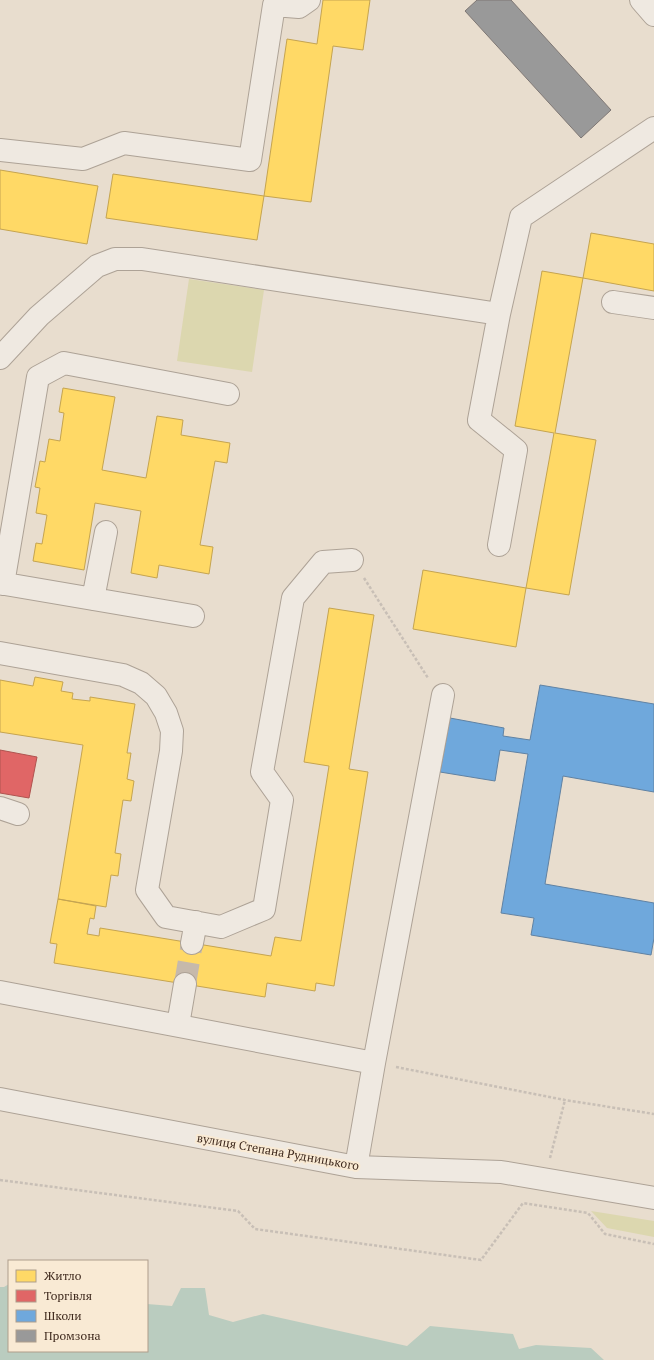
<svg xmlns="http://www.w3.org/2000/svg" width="654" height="1360" font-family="'PT Serif',serif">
<rect width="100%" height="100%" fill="#e8ddce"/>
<path fill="#dcd7af" d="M 189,279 L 264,290 L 252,372 L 177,361 Z
M 591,1211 L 654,1221 L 654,1237 L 607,1228 Z"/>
<path fill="#baccbf" d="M 9,1284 L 9,1351 L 147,1351 L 147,1304 L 172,1306 L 181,1288 L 205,1288 L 209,1315 L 233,1322 L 263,1314 L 407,1346 L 430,1326 L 513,1334 L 519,1349 L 536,1345 L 591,1348 L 604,1360 L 0,1360 L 0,1287 L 4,1287 Z"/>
<path fill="#ffd966" stroke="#c5a450" d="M 323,0 L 370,0 L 363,50 L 333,46 L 311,202 L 264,196 L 287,39 L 317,44 Z
M 0,170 L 98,186 L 87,244 L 0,229 Z
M 113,174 L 264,196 L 257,240 L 106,218 Z
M 591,233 L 654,244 L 654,291 L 583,278 Z
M 542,271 L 583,278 L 555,433 L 596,440 L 569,595 L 526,588 L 554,433 L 515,426 Z
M 63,388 L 115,397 L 102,470 L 146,478 L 157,416 L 183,420 L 181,435 L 230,443 L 227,463 L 215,461 L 200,545 L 213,547 L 209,574 L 159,565 L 157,578 L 131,573 L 141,511 L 95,503 L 84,570 L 33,561 L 36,543 L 42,544 L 47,515 L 36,513 L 40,488 L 35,487 L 40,461 L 45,462 L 49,439 L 60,441 L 64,413 L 59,412 Z
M 423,570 L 526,588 L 516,647 L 413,629 Z
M 329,608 L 374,615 L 349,769 L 368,772 L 334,986 L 316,983 L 315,991 L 267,983 L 265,997 L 54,963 L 57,944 L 50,943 L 58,899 L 96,906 L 94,919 L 90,918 L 87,934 L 99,936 L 100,928 L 271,956 L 275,937 L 301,941 L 329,766 L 304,762 Z
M 35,677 L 63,682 L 61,691 L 73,693 L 72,699 L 90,701 L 90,697 L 135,704 L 127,753 L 131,753 L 127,779 L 134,781 L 131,801 L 123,800 L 115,853 L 121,854 L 118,876 L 111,875 L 106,907 L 58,899 L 83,745 L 0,732 L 0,680 L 33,686 Z"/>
<path fill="#e06666" stroke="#af5450" d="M 0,750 L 37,757 L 29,798 L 0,793 Z"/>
<path fill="#6fa8dc" stroke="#6082a3" d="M 540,685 L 654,704 L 654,792 L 563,776 L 545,884 L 654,903 L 654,938 L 651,955 L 531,935 L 534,918 L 501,913 L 528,754 L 500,750 L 495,781 L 440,772 L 450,718 L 504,728 L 503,736 L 530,740 Z"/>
<path fill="#999" stroke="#7e7774" d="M 477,0 L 511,0 L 611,110 L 581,138 L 465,11 Z"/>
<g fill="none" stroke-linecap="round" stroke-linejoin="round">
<path stroke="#c6b9ab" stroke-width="22" stroke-dasharray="22 11" stroke-linecap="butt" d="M 185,984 L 192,943"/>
<defs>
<path id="minor" d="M 641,0 L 654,15
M 0,150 L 83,159 L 124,143 L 250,160 L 274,5 L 299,7 L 309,0
M 613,302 L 654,308
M 0,358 L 39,316 L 97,266 L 115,259 L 142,259 L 499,314
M 499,545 L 516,450 L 479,420 L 499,314 L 521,217 L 654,128
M 0,583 L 193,616
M 3,584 L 38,377 L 64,363 L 228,394
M 93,599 L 106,532
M 0,653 L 123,675 L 141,683 L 156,696 L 166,713 L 172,731 L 171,751 L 147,890 L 166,917 L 221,927 L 264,909 L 282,800 L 262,772 L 293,598 L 323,562 L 352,560
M 0,808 L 18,814
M 192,943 L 196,922
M 0,992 L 374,1063
M 178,1025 L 185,984
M 0,1099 L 356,1167 L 501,1172 L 654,1198
M 356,1167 L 374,1063 L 443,695"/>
</defs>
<use href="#minor" stroke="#ada296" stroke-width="24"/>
<path stroke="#c8bfb6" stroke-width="2.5" stroke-dasharray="3 2" stroke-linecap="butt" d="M 364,578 L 428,678
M 396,1067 L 565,1100 L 654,1114
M 550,1158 L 565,1100
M 0,1180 L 238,1211 L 255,1229 L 481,1260 L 523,1203 L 588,1213 L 605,1234 L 654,1244"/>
<use href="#minor" stroke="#efe9e1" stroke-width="22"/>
</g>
<g text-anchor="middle" stroke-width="4" stroke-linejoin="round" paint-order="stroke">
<g font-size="12" fill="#3e291d" stroke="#f9ead4">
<text transform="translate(278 1152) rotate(10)" y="4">вулиця Степана Рудницького</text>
</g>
</g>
<rect x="8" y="1260" width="140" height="92" fill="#f9ead4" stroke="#ae9d8b"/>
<rect x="16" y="1270" width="20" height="12" fill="#ffd966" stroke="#ae9d8b"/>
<text x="44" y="1280" font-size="12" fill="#3e291d">Житло</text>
<rect x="16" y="1290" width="20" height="12" fill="#e06666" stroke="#ae9d8b"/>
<text x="44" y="1300" font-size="12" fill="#3e291d">Торгівля</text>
<rect x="16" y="1310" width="20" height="12" fill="#6fa8dc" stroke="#ae9d8b"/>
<text x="44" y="1320" font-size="12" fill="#3e291d">Школи</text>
<rect x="16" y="1330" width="20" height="12" fill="#999999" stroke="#ae9d8b"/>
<text x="44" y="1340" font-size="12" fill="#3e291d">Промзона</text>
</svg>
